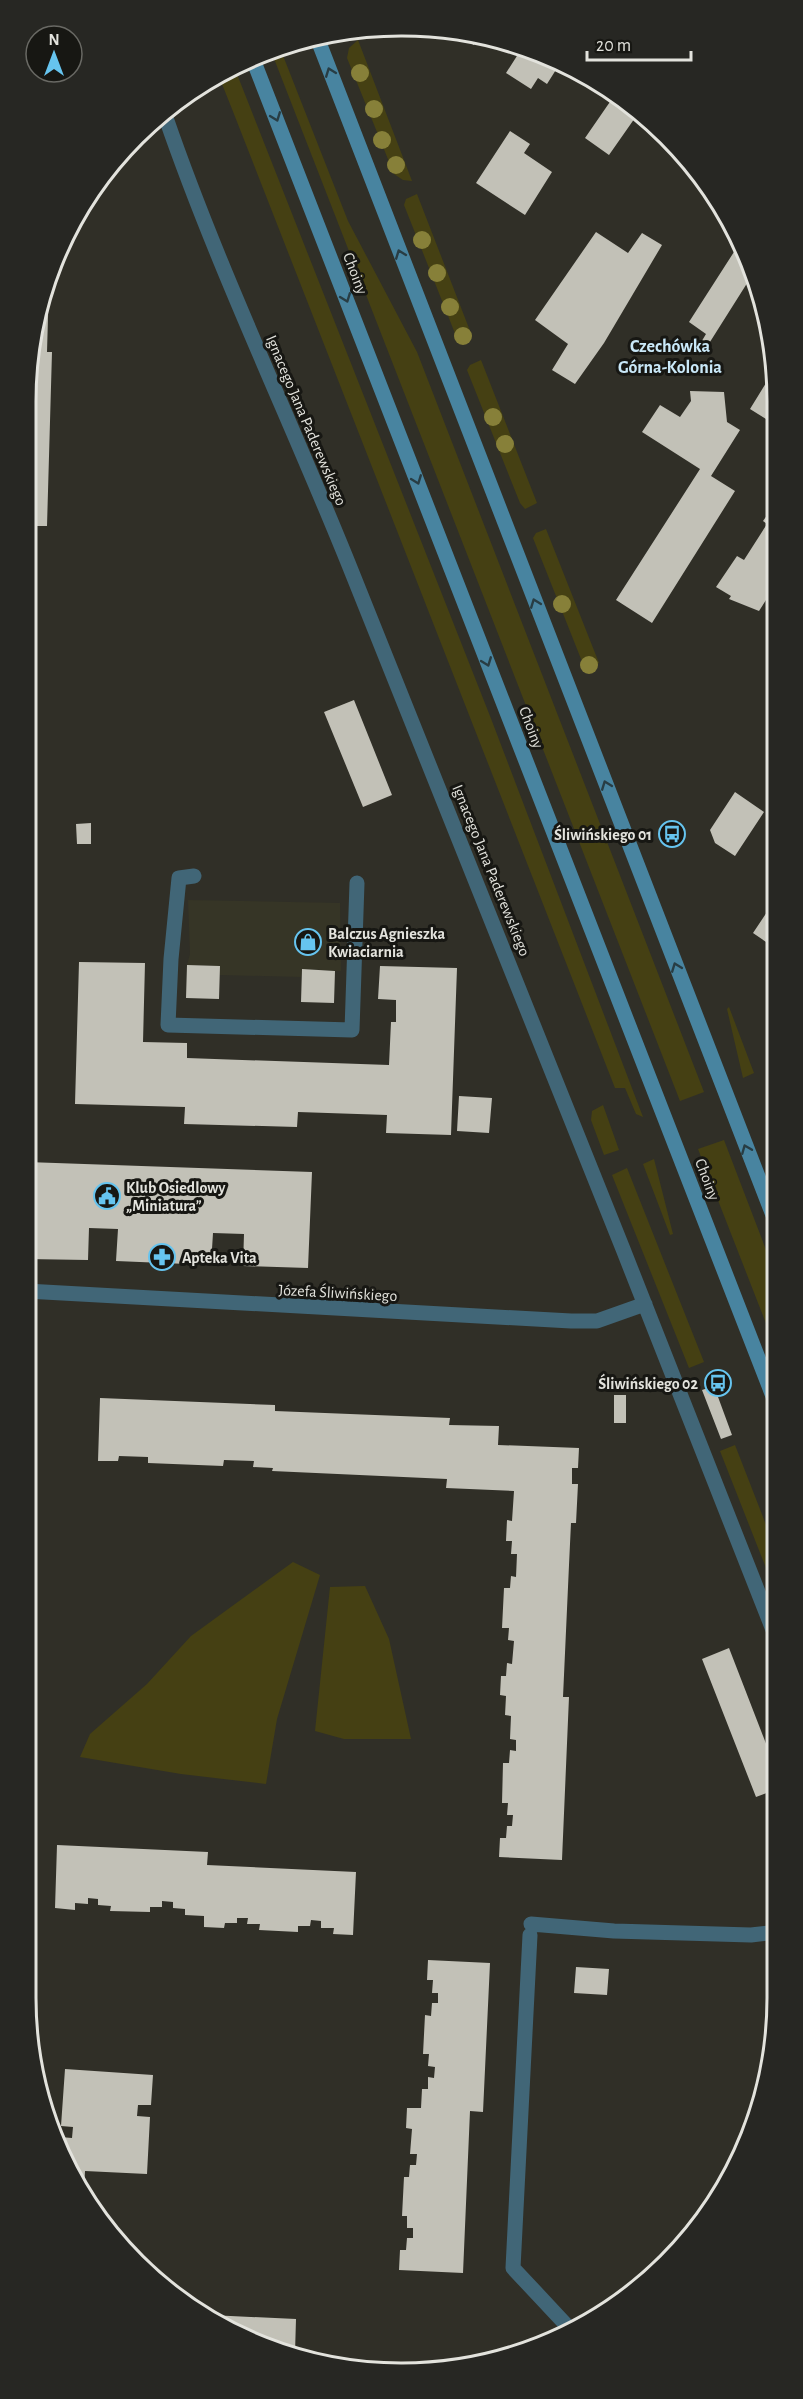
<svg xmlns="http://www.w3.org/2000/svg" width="803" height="2399" font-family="'Alegreya Sans',sans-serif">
<rect width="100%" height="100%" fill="#302f27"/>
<path fill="#363526" d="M 188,900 L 340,903 L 341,971 L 302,969 L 301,977 L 220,975 L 220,966 L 187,965 L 190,954 Z"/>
<path fill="#454013" d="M 358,40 L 412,181 L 403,180 L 394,174 L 347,58 L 349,48 Z
M 282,53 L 348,221 L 417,352 L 704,1092 L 680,1101 L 273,56 Z
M 235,69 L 490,716 L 643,1117 L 636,1114 L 625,1088 L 615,1088 L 232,109 L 218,74 Z
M 417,194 L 472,336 L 458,341 L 404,205 L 406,199 Z
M 481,360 L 537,503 L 525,509 L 520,503 L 467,370 L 470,365 Z
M 546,529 L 599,663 L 589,668 L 583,664 L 533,538 L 536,533 Z
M 729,1007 L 754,1073 L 743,1078 L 727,1009 Z
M 603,1105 L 619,1150 L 604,1155 L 591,1120 L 592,1111 Z
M 724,1140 L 776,1276 L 776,1349 L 698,1149 Z
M 654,1159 L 673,1234 L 670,1235 L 643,1164 Z
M 627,1168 L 704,1362 L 689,1368 L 612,1175 Z
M 735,1445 L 777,1553 L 777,1596 L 720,1451 Z
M 293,1562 L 320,1575 L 277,1719 L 266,1784 L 181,1774 L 80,1757 L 90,1734 L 147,1684 L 191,1636 Z
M 365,1586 L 389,1639 L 411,1739 L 344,1739 L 315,1731 L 330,1587 Z"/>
<path fill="#c2c1b7" d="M 458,36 L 473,37 L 478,37 L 474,45 Z
M 522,48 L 559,65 L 547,84 L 538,78 L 531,89 L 506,73 Z
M 614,96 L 637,115 L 609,155 L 585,138 Z
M 510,131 L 530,144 L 524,153 L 552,172 L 525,215 L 476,183 Z
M 596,232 L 628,253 L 642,233 L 662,245 L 604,343 L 575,384 L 552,370 L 568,344 L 535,320 Z
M 741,241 L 751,277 L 703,353 L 697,349 L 706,334 L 689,322 Z
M 49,283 L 47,352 L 52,352 L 47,526 L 26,526 L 26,402 L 38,305 Z
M 771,375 L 774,377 L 774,424 L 750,409 Z
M 690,391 L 724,392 L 727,422 L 740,430 L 711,476 L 735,491 L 652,623 L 616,600 L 700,469 L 642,432 L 660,405 L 680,417 L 691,401 Z
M 775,504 L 775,586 L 759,611 L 729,599 L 731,596 L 716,587 L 737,556 L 744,560 L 767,524 L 763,521 Z
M 354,700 L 392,795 L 363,807 L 324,712 Z
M 735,792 L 764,812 L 735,856 L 715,843 L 710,830 Z
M 91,823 L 91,844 L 77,844 L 76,824 Z
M 775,900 L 775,948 L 753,933 Z
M 79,962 L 145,963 L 143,1042 L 187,1043 L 187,1058 L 389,1065 L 391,1022 L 396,1022 L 396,1000 L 378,999 L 380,966 L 457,968 L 451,1135 L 386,1133 L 387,1115 L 298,1112 L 297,1127 L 184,1124 L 185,1107 L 75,1104 Z
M 187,965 L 220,966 L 219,999 L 186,998 Z
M 302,969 L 335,971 L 334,1003 L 301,1002 Z
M 459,1096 L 492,1098 L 489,1133 L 457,1131 Z
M 27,1162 L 312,1172 L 308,1268 L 243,1266 L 244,1234 L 213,1233 L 211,1265 L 116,1261 L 118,1229 L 89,1228 L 88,1260 L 26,1259 Z
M 714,1386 L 732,1435 L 721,1439 L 702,1390 Z
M 614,1395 L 626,1395 L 626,1423 L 614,1423 Z
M 100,1398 L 275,1405 L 275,1411 L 450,1418 L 449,1425 L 499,1426 L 498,1445 L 579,1448 L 578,1468 L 572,1468 L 572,1484 L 578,1484 L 576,1523 L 571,1523 L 569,1565 L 563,1697 L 569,1697 L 562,1860 L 499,1857 L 500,1838 L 506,1838 L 507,1826 L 512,1826 L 513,1815 L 507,1815 L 508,1803 L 502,1803 L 503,1763 L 509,1763 L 510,1750 L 516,1751 L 516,1740 L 510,1739 L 511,1716 L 505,1715 L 506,1696 L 500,1695 L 501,1676 L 506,1676 L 507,1663 L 512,1664 L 514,1641 L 508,1640 L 509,1628 L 502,1628 L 504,1588 L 510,1588 L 511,1576 L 516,1577 L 517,1554 L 511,1554 L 512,1541 L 506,1541 L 507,1520 L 512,1521 L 514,1491 L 446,1488 L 447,1479 L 272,1471 L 273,1468 L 253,1467 L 254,1461 L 224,1460 L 223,1466 L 148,1463 L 148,1457 L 119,1456 L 118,1461 L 98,1461 Z
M 729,1648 L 777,1772 L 777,1789 L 756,1797 L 702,1659 Z
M 57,1845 L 208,1852 L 207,1865 L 356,1872 L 353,1935 L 333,1934 L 334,1928 L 321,1928 L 321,1921 L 311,1920 L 310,1926 L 298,1926 L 298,1932 L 259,1930 L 260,1924 L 247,1924 L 248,1918 L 237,1918 L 237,1923 L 225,1923 L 224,1928 L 204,1927 L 204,1916 L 185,1915 L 185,1909 L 173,1908 L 173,1902 L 162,1901 L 162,1907 L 150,1907 L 150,1912 L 110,1911 L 111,1906 L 98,1905 L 98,1899 L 88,1898 L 88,1904 L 75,1903 L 75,1910 L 55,1908 Z
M 428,1960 L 490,1963 L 483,2112 L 470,2111 L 463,2273 L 399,2270 L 400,2250 L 406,2250 L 407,2238 L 413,2238 L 413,2228 L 407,2228 L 407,2216 L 402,2216 L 404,2177 L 409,2177 L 410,2165 L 416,2165 L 417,2154 L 410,2154 L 412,2129 L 406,2128 L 407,2108 L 421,2108 L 422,2089 L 428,2089 L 428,2077 L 434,2078 L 435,2067 L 428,2066 L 429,2054 L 423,2054 L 425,2015 L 431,2016 L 432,2003 L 438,2003 L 438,1993 L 432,1993 L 433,1980 L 427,1980 Z
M 576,1967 L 609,1969 L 607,1995 L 574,1993 Z
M 65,2069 L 153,2075 L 151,2105 L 138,2105 L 137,2116 L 150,2117 L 147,2174 L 85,2171 L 84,2190 L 60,2150 L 60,2137 L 72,2138 L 73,2127 L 61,2126 Z
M 210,2315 L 296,2319 L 295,2353 L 235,2335 Z
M 472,2359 L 492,2360 L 492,2361 L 472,2363 Z"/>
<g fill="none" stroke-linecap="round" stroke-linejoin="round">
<path stroke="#416677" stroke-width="15" d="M 194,876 L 179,878 L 171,959 L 168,1025 L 352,1030 L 357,883
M 531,1924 L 614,1931 L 751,1935 L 777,1932
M 530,1935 L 513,2268 L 570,2329"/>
<path stroke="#416677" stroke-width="15" d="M 166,118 C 220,274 292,422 353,575 C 496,930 638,1284 777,1640
M 26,1291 L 571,1321 L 597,1321 L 645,1304"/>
<path stroke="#4884a0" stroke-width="15" d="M 318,40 L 776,1223
M 254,62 L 776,1404"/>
</g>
<g fill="#878039">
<circle cx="360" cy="73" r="9"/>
<circle cx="374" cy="109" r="9"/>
<circle cx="382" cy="140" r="9"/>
<circle cx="396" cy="165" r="9"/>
<circle cx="422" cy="240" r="9"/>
<circle cx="437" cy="273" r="9"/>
<circle cx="450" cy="307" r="9"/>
<circle cx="463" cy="336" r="9"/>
<circle cx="493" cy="417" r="9"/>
<circle cx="505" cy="444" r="9"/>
<circle cx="562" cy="604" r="9"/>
<circle cx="589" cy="665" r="9"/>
</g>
<defs><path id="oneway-chevron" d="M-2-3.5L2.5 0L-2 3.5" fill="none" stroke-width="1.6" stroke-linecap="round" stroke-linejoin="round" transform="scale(1.5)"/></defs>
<g stroke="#283d44">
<use href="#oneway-chevron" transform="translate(330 72) rotate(-111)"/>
<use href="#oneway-chevron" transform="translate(276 117) rotate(69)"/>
<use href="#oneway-chevron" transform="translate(400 254) rotate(-111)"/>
<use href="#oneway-chevron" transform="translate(346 298) rotate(69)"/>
<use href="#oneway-chevron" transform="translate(417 480) rotate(69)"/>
<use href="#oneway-chevron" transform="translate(535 603) rotate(-111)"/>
<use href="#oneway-chevron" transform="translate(487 662) rotate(69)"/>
<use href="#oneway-chevron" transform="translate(606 785) rotate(-111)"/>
<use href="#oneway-chevron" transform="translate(676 967) rotate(-111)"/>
<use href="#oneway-chevron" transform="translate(746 1149) rotate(-112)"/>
</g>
<defs>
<symbol id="bus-ring" viewBox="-11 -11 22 22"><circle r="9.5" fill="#171713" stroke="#66c4ef" stroke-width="1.5"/><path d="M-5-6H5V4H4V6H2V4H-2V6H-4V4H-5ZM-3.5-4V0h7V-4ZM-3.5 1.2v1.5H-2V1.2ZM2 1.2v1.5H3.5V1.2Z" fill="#66c4ef"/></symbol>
<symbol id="shop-ring" viewBox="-11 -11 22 22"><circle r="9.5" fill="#171713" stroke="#66c4ef" stroke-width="1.5"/><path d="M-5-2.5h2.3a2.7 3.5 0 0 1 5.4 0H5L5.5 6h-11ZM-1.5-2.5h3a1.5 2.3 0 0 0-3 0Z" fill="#66c4ef"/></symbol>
<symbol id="civic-ring" viewBox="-11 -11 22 22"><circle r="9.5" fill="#171713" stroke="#66c4ef" stroke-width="1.5"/><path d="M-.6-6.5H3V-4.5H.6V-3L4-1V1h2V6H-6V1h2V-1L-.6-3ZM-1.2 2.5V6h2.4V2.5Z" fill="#66c4ef"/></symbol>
<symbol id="pharmacy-ring" viewBox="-11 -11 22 22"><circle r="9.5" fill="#171713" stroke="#66c4ef" stroke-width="1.5"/><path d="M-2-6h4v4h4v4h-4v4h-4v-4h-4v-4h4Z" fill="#66c4ef"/></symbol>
</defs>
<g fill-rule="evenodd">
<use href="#bus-ring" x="657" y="819" width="30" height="30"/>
<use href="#shop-ring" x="293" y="927" width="30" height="30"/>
<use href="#civic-ring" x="92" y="1181" width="30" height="30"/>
<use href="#pharmacy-ring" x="147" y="1242" width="30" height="30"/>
<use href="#bus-ring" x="703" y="1368" width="30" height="30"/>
</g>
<g text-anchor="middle" stroke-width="6" stroke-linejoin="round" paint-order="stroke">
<g font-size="16" fill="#e3e3dd" stroke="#171713">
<text transform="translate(356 273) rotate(69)" y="6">Choiny</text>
<text transform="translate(307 420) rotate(67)" y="6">Ignacego Jana Paderewskiego</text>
<text transform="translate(532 727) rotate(69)" y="6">Choiny</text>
<text transform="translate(492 870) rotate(68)" y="6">Ignacego Jana Paderewskiego</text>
<text transform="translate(708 1179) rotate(69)" y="6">Choiny</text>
<text transform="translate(338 1292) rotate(3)" y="6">Józefa Śliwińskiego</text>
</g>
<g font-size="16" font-weight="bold" fill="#e3e3dd" stroke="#171713" text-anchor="start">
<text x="652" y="840" text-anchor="end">Śliwińskiego 01</text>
<text x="328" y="939">Balczus Agnieszka<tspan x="328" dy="18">Kwiaciarnia</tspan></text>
<text x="126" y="1193">Klub Osiedlowy<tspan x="126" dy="18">„Miniatura”</tspan></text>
<text x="182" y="1263">Apteka Vita</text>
<text x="698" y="1389" text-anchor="end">Śliwińskiego 02</text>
</g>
<g font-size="18" font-weight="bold" fill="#c9e8f8" stroke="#171713">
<text x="670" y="352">Czechówka<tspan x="670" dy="21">Górna-Kolonia</tspan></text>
</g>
</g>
<path d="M0 0H803V2399H0ZM401 36H402A365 365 0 0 1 767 401V1998A365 365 0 0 1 402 2363H401A365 365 0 0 1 36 1998V401A365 365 0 0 1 401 36Z" fill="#272723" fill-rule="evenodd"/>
<path fill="none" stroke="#e3e3dd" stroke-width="3" d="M401 36H402A365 365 0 0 1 767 401V1998A365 365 0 0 1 402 2363H401A365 365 0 0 1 36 1998V401A365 365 0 0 1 401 36Z"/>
<g transform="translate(54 54)"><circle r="28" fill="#171713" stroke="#696964" stroke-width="1.5"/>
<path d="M0-4.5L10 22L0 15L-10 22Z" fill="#66c4ef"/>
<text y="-9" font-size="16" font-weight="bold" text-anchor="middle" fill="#e3e3dd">N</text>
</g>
<path d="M587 51v9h104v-9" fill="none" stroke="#e3e3dd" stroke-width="3"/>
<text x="596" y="51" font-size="18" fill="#e3e3dd" stroke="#171713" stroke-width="4.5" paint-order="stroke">20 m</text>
</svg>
